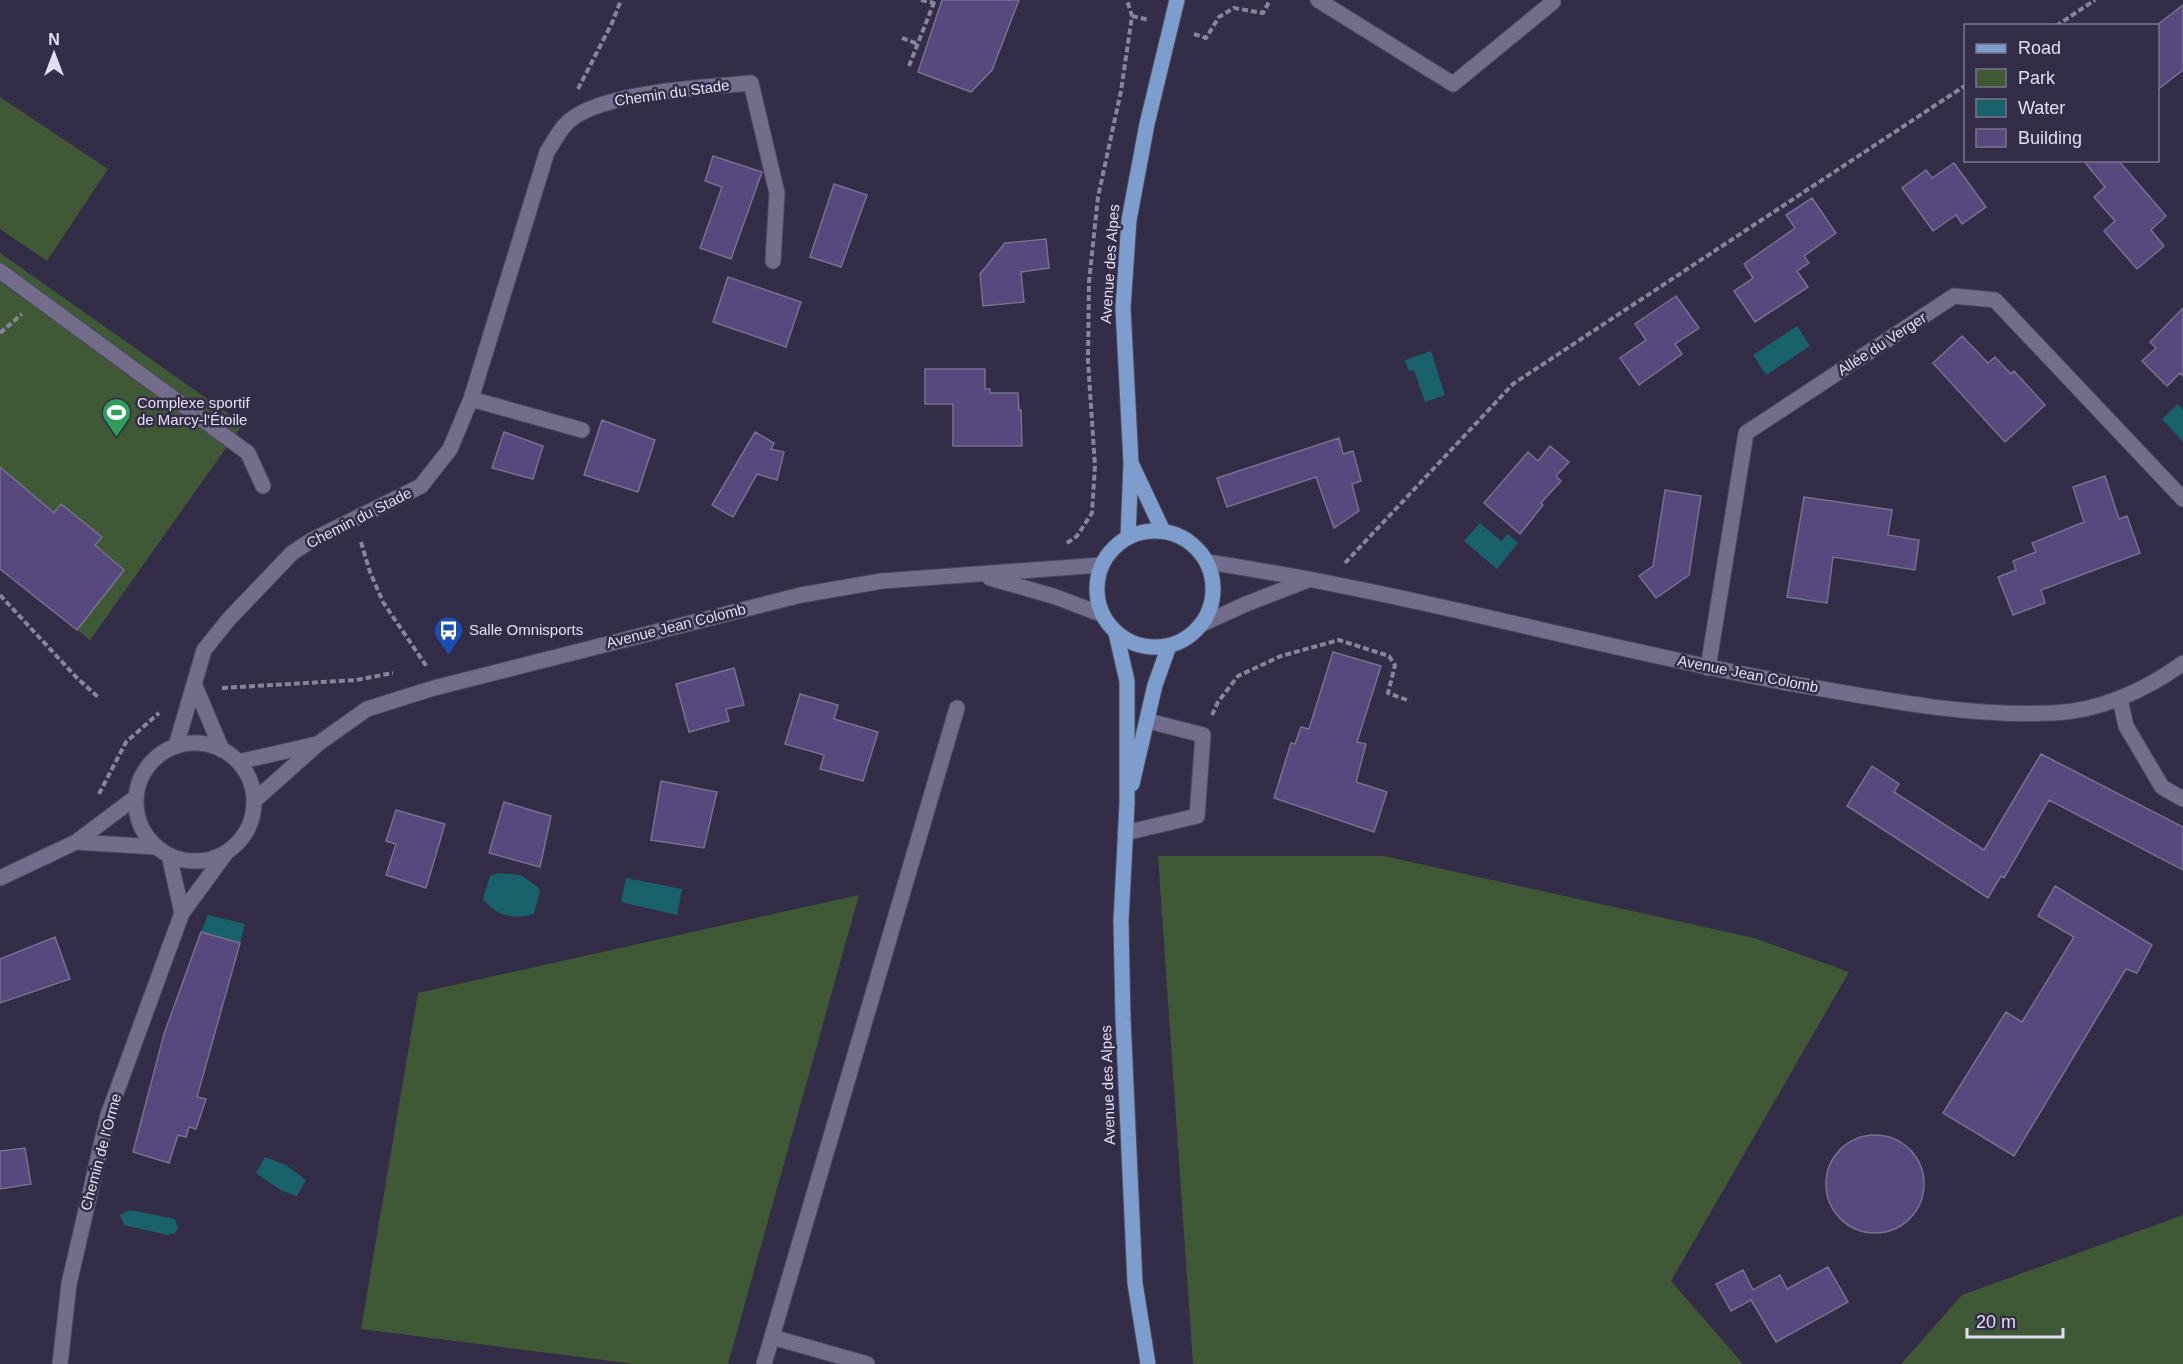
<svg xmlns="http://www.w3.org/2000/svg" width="2183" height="1364" font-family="Helvetica,sans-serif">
<rect width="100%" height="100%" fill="#342d48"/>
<path fill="#3f5937" d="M 0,97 L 108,169 L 47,261 L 0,229 Z
M 0,253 L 243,424 L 90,640 L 0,569 Z
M 1158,856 L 1384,856 L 1754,938 L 1849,972 L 1671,1281 L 1743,1364 L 1193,1364 Z
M 859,895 L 728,1364 L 634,1364 L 361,1329 L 418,993 Z
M 2183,1215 L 2183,1364 L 1901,1364 L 1962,1295 Z"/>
<path fill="#1a626b" d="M 1797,326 L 1810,346 L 1766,375 L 1753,355 Z
M 1431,351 L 1445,395 L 1425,402 L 1414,370 L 1409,371 L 1405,360 Z
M 2178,404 L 2183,410 L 2183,442 L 2162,419 Z
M 1480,523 L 1501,541 L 1508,534 L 1518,543 L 1497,569 L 1464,541 Z
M 499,873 L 521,875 L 539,888 L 540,890 L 534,914 C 514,920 496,916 483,899 L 490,876 Z
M 626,878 L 682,889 L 677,915 L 621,902 Z
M 208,915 L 245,924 L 240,943 L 201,932 Z
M 265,1157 L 286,1165 L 306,1180 L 297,1196 L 282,1191 L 256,1173 Z
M 130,1210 L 175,1219 L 178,1228 L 175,1233 L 167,1235 L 124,1225 L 120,1215 Z"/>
<path fill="#57497e" stroke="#77708f" stroke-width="1.5" d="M 942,0 L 1019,0 L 992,70 L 971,92 L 918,72 Z
M 2183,5 L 2183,70 L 2157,90 L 2157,25 Z
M 713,156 L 762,172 L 731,259 L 700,248 L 722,187 L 705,181 Z
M 2083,160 L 2118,160 L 2166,216 L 2151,230 L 2164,246 L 2137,269 L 2104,231 L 2115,221 L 2094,197 L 2105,187 Z
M 1954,163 L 1986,207 L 1962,224 L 1956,215 L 1933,231 L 1902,188 L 1926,170 L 1932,178 Z
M 834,184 L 867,195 L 841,267 L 810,257 Z
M 1812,198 L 1836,233 L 1804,256 L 1809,263 L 1797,271 L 1808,287 L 1755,322 L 1734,291 L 1753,278 L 1744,264 L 1795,228 L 1786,215 Z
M 1046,239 L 1049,268 L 1021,272 L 1024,302 L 983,306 L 980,274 L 1005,243 Z
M 728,277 L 801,302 L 786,347 L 713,322 Z
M 1676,296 L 1699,328 L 1675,344 L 1682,354 L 1639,385 L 1620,358 L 1646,340 L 1635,324 Z
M 2183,308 L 2183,376 L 2180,373 L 2167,386 L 2142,361 L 2156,348 L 2150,342 Z
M 1962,336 L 1988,363 L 1995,357 L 2011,374 L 2014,371 L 2045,405 L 2005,442 L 1933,363 Z
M 925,369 L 985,369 L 985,389 L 990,389 L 990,393 L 1018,393 L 1019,410 L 1021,410 L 1022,446 L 953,446 L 953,404 L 925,404 Z
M 602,420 L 655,440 L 638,492 L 584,475 Z
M 504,432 L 543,446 L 533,479 L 492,468 Z
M 755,432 L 774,443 L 771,449 L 784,452 L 777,480 L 757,474 L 733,517 L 712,505 Z
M 1339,438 L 1343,454 L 1353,451 L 1361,481 L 1352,484 L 1359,511 L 1334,528 L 1316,477 L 1227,507 L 1217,478 Z
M 1550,446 L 1569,462 L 1556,476 L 1561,481 L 1541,503 L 1543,505 L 1520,534 L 1484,503 L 1528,452 L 1538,461 Z
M 0,467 L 54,513 L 61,504 L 102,537 L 95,545 L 124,570 L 77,630 L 0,569 Z
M 2105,476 L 2119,519 L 2127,516 L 2140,553 L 2041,590 L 2045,603 L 2013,615 L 1998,577 L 2016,570 L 2013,561 L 2036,552 L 2032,543 L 2084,522 L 2073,487 Z
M 1665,490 L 1701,496 L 1689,575 L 1656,598 L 1639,576 L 1653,566 Z
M 1804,497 L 1892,510 L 1888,535 L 1919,540 L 1915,570 L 1833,557 L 1827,603 L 1787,597 Z
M 1333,652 L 1381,666 L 1357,742 L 1366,744 L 1356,782 L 1387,792 L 1374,832 L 1274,798 L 1291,743 L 1295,744 L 1301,727 L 1309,729 Z
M 734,668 L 744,705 L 726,709 L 729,721 L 689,732 L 676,684 Z
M 800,694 L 838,705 L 834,719 L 878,732 L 863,781 L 820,769 L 824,755 L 785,744 Z
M 2041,754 L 2183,827 L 2183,870 L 2049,800 L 2004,878 L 2001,876 L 1988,898 L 1847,806 L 1872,766 L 1899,784 L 1894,792 L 1984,850 Z
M 661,781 L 717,792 L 704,848 L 651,840 Z
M 504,802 L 551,816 L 540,867 L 489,853 Z
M 396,810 L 445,824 L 426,888 L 386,875 L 396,844 L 386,841 Z
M 2055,886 L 2152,945 L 2137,973 L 2126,969 L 2014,1156 L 1943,1113 L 2006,1012 L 2022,1022 L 2074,937 L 2038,916 Z
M 201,932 L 240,943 L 197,1097 L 206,1099 L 196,1129 L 189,1127 L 186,1137 L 178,1135 L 169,1163 L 133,1152 L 164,1034 Z
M 55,937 L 70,979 L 0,1003 L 0,959 Z
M1826 1184a49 49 0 1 1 98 0a49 49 0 1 1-98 0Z
M 25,1148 L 31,1184 L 0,1189 L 0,1151 Z
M 1828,1267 L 1848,1302 L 1776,1342 L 1751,1300 L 1731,1311 L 1716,1284 L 1743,1270 L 1753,1290 L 1780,1275 L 1787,1289 Z"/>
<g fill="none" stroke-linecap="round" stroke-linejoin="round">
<defs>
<path id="lane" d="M 0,271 L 248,453 L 263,486
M 1125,833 L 1197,816 L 1203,735 L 1148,721
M 772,1337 L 867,1364
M 764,1364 L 957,708"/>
<path id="street" d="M 1318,0 L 1453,84 L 1553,2
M 471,399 L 582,430
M 1708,668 L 1746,433 L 1954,296 L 1995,300 L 2183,499
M 195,686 L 222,750
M 2120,699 L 2126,726 L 2162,787 L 2183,799
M 176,746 L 204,650 L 229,619 L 292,553 L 312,540 L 421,486 L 450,449 L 471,399 L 547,152 C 553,143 558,133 565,125 C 593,92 707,87 751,83 L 777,193 L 773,261
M 169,855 L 182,913
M 60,1364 L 69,1284 L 108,1115 L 182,913 L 226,853"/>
<path id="secondary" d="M 1207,562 C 1404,591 1597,648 1794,684 C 1881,699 1965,717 2053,713 C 2100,711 2146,690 2183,663
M 990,578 L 1053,596 L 1101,614
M 1200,625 L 1246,604 L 1308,580
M136 802a59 59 0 1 1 118 0a59 59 0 1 1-118 0Z
M 238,762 L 317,744
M 254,801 L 319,743 L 367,709 L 434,688 L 801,595 L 882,581 L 1101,565
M 76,842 L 156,847
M 0,878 L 76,842 L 136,797"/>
<path id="primary" d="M 1131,463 L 1163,531
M1097 589a58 58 0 1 1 116 0a58 58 0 1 1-116 0Z
M 1128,537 L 1131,463 L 1123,308 L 1129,220 L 1147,124 L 1177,0
M 1116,633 L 1127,681 L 1127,804 L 1121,921 L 1123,1019 L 1135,1283 L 1148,1364
M 1132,784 L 1155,685 L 1169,646"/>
</defs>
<use href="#lane" stroke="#4f4960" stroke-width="17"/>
<use href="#street" stroke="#4f4960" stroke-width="17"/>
<use href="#secondary" stroke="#4f4960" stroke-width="17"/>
<use href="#primary" stroke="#4f4960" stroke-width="17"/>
<path stroke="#89849a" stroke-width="4" stroke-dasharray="6 3" stroke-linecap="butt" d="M 921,0 L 934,3
M 1132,16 L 1149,20
M 2056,26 L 2095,0
M 1194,34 L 1206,38 L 1219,17 L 1234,8 L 1263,13 L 1270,0
M 902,38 L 918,44
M 909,66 L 935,0
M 578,89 L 612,23 L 621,0
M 0,333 L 22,314
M 361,542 L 370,572 L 383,602 L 427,667
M 1067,543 L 1077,536 L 1092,513 L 1095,466 L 1088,361 L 1089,282 L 1098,197 L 1121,91 L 1132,16 L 1127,0
M 1345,563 L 1513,384 L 1966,85
M 0,595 L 77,678 L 98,697
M 222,688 L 356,680 L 393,673
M 1212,715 L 1218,702 L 1238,676 L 1281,656 L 1339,640 L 1389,656 L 1395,665 L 1388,693 L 1410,701
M 99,794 L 126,742 L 159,713"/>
<use href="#lane" stroke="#736c8b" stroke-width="15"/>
<use href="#street" stroke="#736c8b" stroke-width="15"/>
<use href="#secondary" stroke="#736c8b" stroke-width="15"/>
<use href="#primary" stroke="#7d9dcc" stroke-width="15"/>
</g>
<defs>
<symbol id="stadium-pin" viewBox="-11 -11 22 30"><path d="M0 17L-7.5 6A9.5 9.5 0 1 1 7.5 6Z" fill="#2e9e5b" stroke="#342d48"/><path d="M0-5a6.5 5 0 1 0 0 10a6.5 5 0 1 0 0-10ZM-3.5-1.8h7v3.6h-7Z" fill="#fff"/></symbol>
<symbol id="bus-pin" viewBox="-11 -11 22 30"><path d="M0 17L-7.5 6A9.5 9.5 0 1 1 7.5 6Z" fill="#1a4fb4" stroke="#342d48"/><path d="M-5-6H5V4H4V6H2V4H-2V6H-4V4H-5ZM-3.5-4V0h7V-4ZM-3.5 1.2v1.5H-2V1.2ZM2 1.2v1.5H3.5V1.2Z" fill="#fff"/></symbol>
</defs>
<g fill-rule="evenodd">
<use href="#stadium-pin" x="100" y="396" width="33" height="45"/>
<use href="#bus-pin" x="432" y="614" width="33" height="45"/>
</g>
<g text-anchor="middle" stroke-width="5" stroke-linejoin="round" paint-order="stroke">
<g font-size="15" fill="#e1deef" stroke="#342d48">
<text transform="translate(672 93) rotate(-8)" y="5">Chemin du Stade</text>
<text transform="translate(1110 264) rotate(-86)" y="5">Avenue des Alpes</text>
<text transform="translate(1882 344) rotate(-33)" y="5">Allée du Verger</text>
<text transform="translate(359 518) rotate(-27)" y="5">Chemin du Stade</text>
<text transform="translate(676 626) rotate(-14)" y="5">Avenue Jean Colomb</text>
<text transform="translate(1748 674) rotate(11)" y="5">Avenue Jean Colomb</text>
<text transform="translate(1108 1085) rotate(-92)" y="5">Avenue des Alpes</text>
<text transform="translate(101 1152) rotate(-75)" y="5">Chemin de l'Orme</text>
</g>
<g font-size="15" fill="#e1deef" stroke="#342d48" text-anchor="start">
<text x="137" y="408">Complexe sportif<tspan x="137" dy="17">de Marcy-l'Étoile</tspan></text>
<text x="469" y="635">Salle Omnisports</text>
</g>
</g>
<rect x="1964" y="24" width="195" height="138" fill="#342d48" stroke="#79748b" stroke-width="1.5"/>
<rect x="1976" y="44" width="30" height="9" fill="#7d9dcc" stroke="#79748b" stroke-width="1.5"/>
<text x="2018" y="54" font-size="18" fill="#e1deef">Road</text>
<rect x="1976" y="69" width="30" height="18" fill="#3f5937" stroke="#79748b" stroke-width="1.5"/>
<text x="2018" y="84" font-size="18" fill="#e1deef">Park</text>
<rect x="1976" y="99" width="30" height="18" fill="#1a626b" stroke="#79748b" stroke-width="1.5"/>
<text x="2018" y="114" font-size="18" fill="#e1deef">Water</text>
<rect x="1976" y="129" width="30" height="18" fill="#57497e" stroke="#79748b" stroke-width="1.5"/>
<text x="2018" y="144" font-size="18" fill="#e1deef">Building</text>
<g transform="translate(54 54)" stroke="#342d48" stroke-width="4.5" paint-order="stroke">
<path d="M0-4.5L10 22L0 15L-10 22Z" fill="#e1deef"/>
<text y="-9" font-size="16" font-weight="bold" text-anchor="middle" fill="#e1deef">N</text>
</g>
<path d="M1967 1328v9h96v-9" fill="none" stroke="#e1deef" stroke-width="3"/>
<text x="1976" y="1328" font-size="18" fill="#e1deef" stroke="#342d48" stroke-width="4.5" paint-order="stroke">20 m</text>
</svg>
